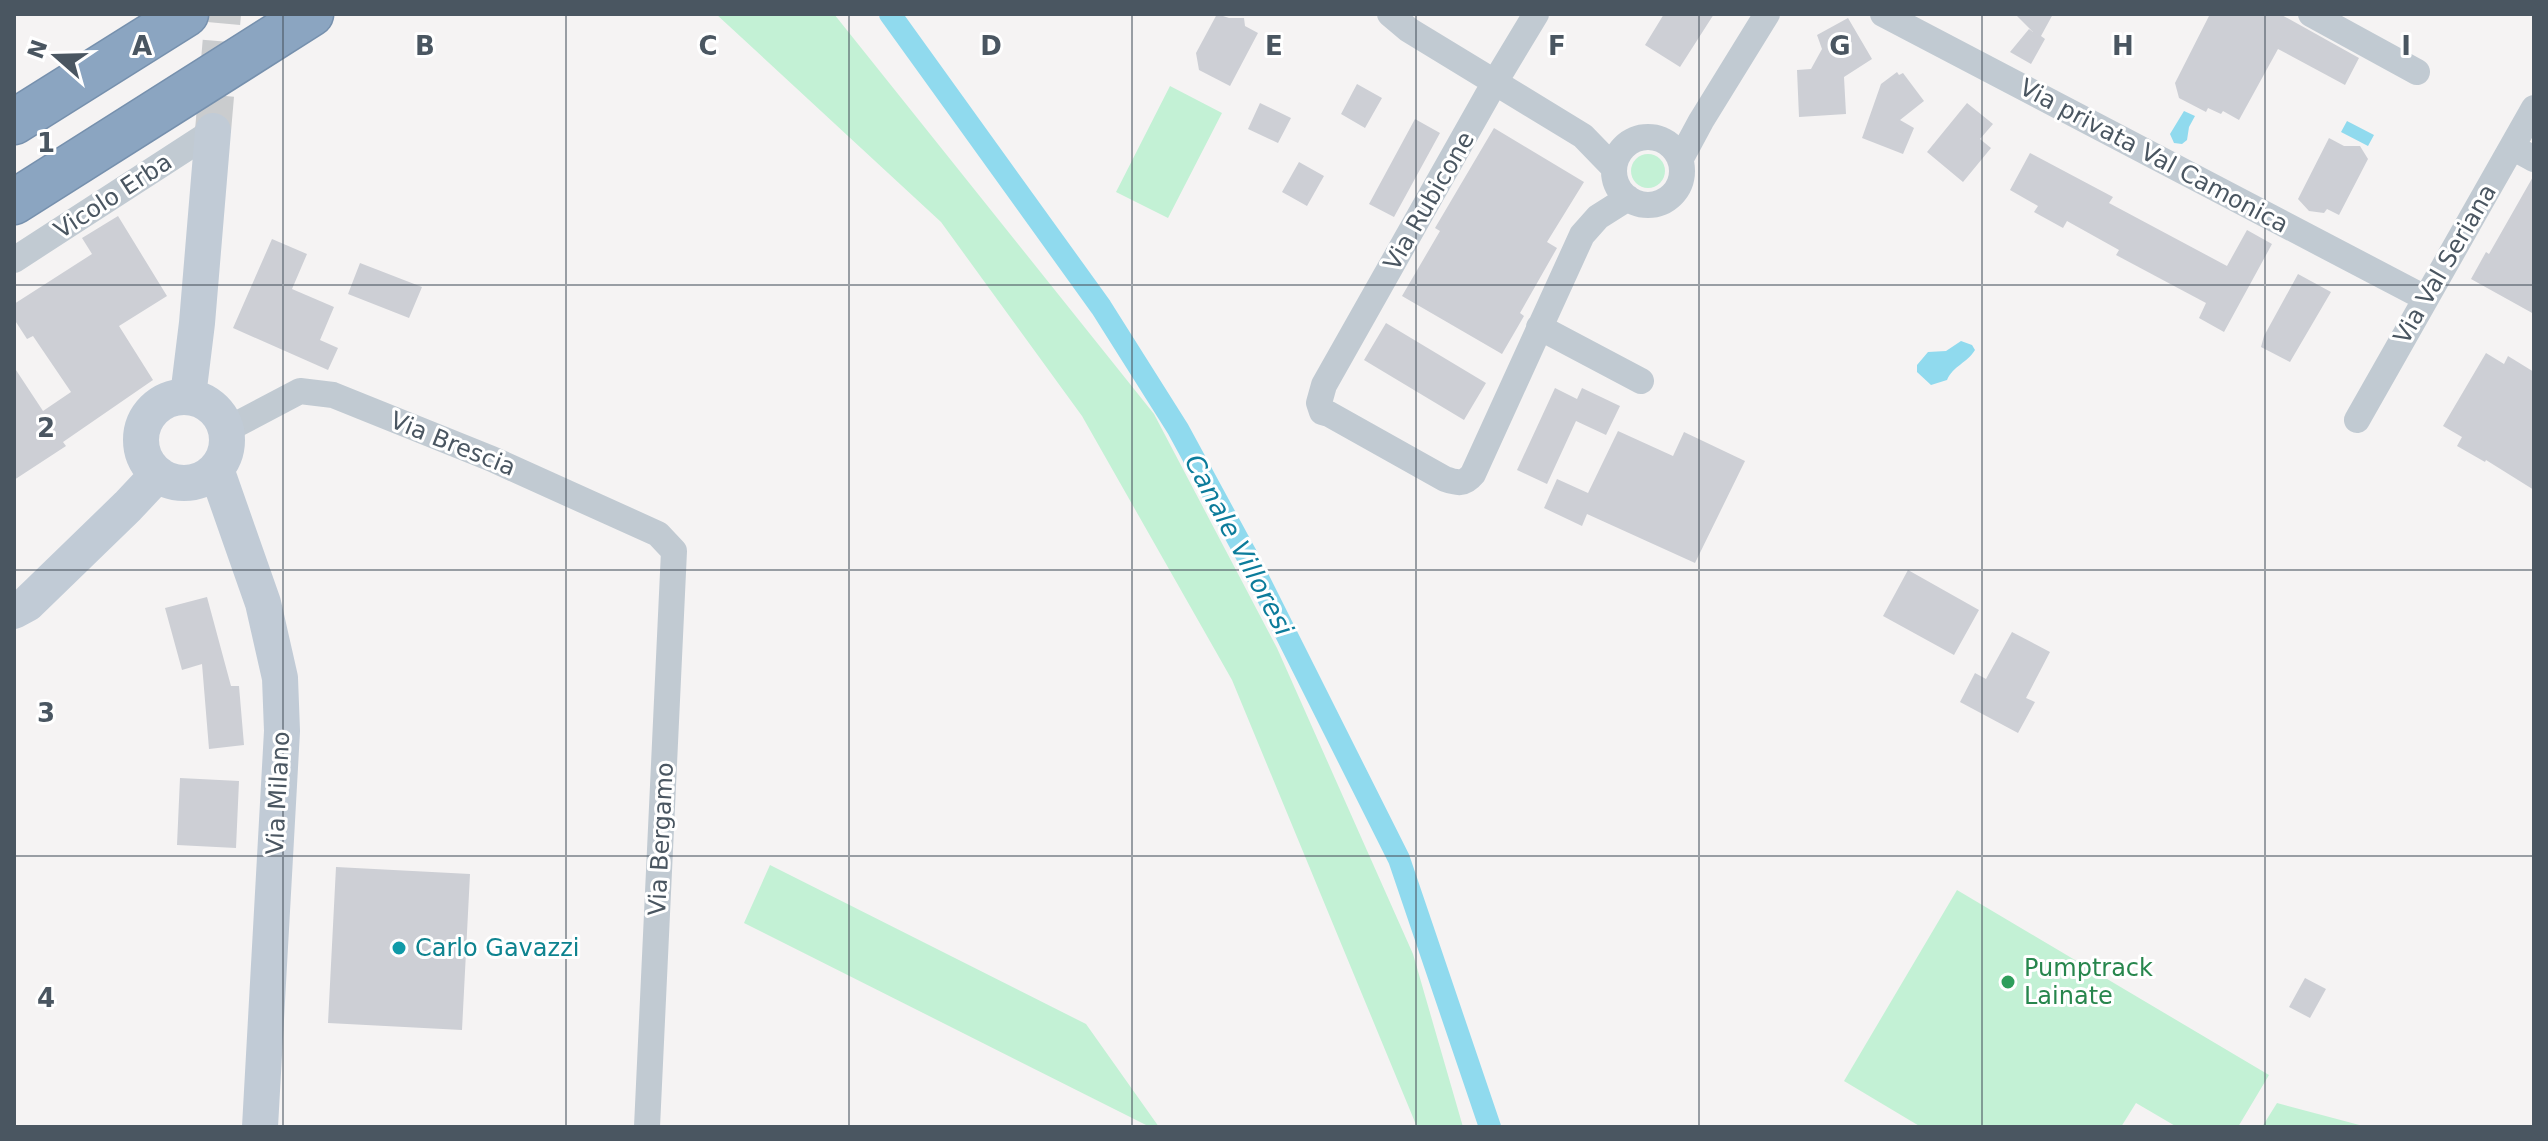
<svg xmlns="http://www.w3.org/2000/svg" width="2548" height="1141" font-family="'DejaVu Sans',sans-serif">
<rect width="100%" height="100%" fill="#f5f3f3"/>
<path fill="#c3f1d5" d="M 716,14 L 834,14 L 1154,414 L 1277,648 L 1413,954 L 1463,1127 L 1417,1127 L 1232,680 L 1082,416 L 941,222 Z
M 1170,86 L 1222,113 L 1168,218 L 1116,192 Z
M1631 171a17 17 0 1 1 34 0a17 17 0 1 1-34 0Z
M 770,865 L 1086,1024 L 1159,1127 L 1150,1127 L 744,923 Z
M 1957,890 L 2269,1075 L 2238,1127 L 2177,1127 L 2136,1103 L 2121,1127 L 1921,1127 L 1844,1081 Z
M 2277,1103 L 2367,1127 L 2262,1127 Z"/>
<path fill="#90daee" d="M 2184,111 L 2195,116 L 2189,127 L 2187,140 L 2182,144 L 2174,143 L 2170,134 Z
M 2347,121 L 2374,135 L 2368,146 L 2341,132 Z
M 1961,341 L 1972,345 L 1975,350 C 1967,363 1953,366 1947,380 L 1931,385 L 1917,372 L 1917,365 L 1928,352 L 1946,351 Z"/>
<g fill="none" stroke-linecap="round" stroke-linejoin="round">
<path stroke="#90daee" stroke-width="22" d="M 890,14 L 1101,307 L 1178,429 L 1248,558 L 1399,859 L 1490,1127"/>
</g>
<path fill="#cdcfd5" d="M 1217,14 L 1229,18 L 1244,18 L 1245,26 L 1258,33 L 1230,86 L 1199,70 L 1196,53 Z
M 1664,14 L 1714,14 L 1680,67 L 1645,45 Z
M 2015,14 L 2053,14 L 2041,36 L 2045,39 L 2031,64 L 2010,52 L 2029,29 L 2033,32 Z
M 2210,14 L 2280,14 L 2359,58 L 2345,85 L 2278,49 L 2239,120 L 2223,111 L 2221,114 L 2208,108 L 2206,112 L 2179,98 L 2175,83 Z
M 1848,18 L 1872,59 L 1844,77 L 1846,114 L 1799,117 L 1797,70 L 1811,69 L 1822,49 L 1817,35 Z
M 1897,72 L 1899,75 L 1903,73 L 1924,101 L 1900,120 L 1914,128 L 1903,154 L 1862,138 L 1881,84 Z
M 1357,84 L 1382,98 L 1365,128 L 1341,114 Z
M 1260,103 L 1291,118 L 1278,143 L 1248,129 Z
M 1967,103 L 1993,124 L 1980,139 L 1991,148 L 1963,182 L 1927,152 Z
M 1415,119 L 1440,133 L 1394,217 L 1369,204 Z
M 1494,128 L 1584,182 L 1547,242 L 1557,248 L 1520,313 L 1524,316 L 1502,354 L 1402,296 L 1440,231 L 1435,228 Z
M 2329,138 L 2344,146 L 2360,146 L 2368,159 L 2339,215 L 2327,209 L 2324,213 L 2309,211 L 2298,199 Z
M 2030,153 L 2113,197 L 2109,203 L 2227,266 L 2247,230 L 2272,244 L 2224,332 L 2199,318 L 2206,303 L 2116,255 L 2119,250 L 2067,221 L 2063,228 L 2034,212 L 2038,206 L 2010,190 Z
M 1299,162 L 1324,176 L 1307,206 L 1282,192 Z
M 2534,175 L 2534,314 L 2471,279 L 2486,252 L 2489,254 Z
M 118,216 L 167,296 L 119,326 L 153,380 L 63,442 L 66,446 L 14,480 L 14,367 L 43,411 L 71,392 L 33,336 L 27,339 L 14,319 L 14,304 L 92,254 L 82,238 Z
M 272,239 L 307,254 L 292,289 L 334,307 L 320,340 L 338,348 L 328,370 L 233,328 Z
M 360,263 L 422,287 L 409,318 L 348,294 Z
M 2298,274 L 2331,292 L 2290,362 L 2261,347 L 2264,336 Z
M 1386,323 L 1486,383 L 1464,420 L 1364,360 Z
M 2486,353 L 2504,364 L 2508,356 L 2534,372 L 2534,490 L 2486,460 L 2485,462 L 2457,446 L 2462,437 L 2443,426 Z
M 1555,388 L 1577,399 L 1582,388 L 1620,406 L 1606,435 L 1576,421 L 1547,484 L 1517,470 Z
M 1618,431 L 1673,456 L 1684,432 L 1745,461 L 1695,563 L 1587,514 L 1582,526 L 1544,508 L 1557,479 L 1588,493 Z
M 1908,570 L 1979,610 L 1954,655 L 1883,616 Z
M 207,597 L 231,686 L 239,686 L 244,745 L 209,749 L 202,664 L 182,670 L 165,608 Z
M 2012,632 L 2050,652 L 2026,698 L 2035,702 L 2018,733 L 1960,702 L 1975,673 L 1986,679 Z
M 180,778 L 239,781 L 236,848 L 177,845 Z
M 336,867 L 470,874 L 462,1030 L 328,1023 Z
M 2305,978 L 2326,989 L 2310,1018 L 2289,1007 Z"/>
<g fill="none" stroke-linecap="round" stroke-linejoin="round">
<path stroke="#caccce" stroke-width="36" stroke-dasharray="36 18" stroke-linecap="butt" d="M 213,131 L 223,14"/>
<defs>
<path id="highway" d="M 14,122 L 186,14
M 14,202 L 311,14"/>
</defs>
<use href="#highway" stroke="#7690ad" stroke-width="47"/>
<path stroke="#c1cad2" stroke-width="26" d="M 1390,14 L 1409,30 L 1583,136 L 1614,168
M 1536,14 L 1495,82 L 1324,385 L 1319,403 L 1322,412 L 1329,414 L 1445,479 C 1457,483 1464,485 1473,474 L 1582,235 L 1598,217 L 1628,198
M 1883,14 L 2425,298
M 2311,14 L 2417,72
M1614 171a34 34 0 1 1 68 0a34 34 0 1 1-68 0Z
M 2512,147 L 2534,159
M 1680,160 L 1701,121 L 1767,14
M 14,260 L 213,131
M 1539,327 L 1641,381
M 2357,420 L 2534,108
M 226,430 L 300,391 L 333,395 L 492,459 L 658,534 L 674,551 L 647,1127"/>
<path stroke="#c1cbd6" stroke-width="36" d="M 188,396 L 197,323 L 213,131
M141 440a43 43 0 1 1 86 0a43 43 0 1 1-86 0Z
M 216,469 L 263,603 L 280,678 L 282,731 L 260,1127
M 14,611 L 27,604 L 128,506 L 158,474"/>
<use href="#highway" stroke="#8ba5c1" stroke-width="44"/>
</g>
<path fill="none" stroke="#4a5661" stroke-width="2" stroke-opacity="0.55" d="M 283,14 L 283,1127M 566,14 L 566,1127M 849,14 L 849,1127M 1132,14 L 1132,1127M 1416,14 L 1416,1127M 1699,14 L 1699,1127M 1982,14 L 1982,1127M 2265,14 L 2265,1127M 14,285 L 2534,285M 14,570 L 2534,570M 14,856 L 2534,856"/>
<circle fill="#0f9aa8" stroke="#fff" stroke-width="3" cx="399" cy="948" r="8"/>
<circle fill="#2e9e5b" stroke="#fff" stroke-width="3" cx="2008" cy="982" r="8"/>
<g text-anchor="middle" stroke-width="6" stroke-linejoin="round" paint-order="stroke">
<g font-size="24" fill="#4a5661" stroke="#fff">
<text transform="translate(2154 156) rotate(28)" y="8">Via privata Val Camonica</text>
<text transform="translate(113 196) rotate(-33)" y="8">Vicolo Erba</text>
<text transform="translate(1429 201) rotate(-60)" y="8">Via Rubicone</text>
<text transform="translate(2445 264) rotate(-60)" y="8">Via Val Seriana</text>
<text transform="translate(453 444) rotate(22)" y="8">Via Brescia</text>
<text transform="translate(278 793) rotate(-87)" y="8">Via Milano</text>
<text transform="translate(661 839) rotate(-87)" y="8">Via Bergamo</text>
</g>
<g font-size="24" fill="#0d838f" stroke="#fff" text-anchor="start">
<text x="415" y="956">Carlo Gavazzi</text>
</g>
<g font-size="24" fill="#27864d" stroke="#fff" text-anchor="start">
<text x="2024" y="976">Pumptrack<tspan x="2024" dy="28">Lainate</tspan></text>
</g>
<g font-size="26" font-style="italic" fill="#0c7c9b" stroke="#fff">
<text transform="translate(1239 545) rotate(62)" y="9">Canale Villoresi</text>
</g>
</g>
<g font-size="26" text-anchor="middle" font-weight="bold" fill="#4a5661" stroke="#fff" stroke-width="6" stroke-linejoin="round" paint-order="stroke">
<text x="142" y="55">A</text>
<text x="425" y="55">B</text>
<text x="708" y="55">C</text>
<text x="991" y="55">D</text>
<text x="1274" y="55">E</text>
<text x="1557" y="55">F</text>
<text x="1840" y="55">G</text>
<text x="2123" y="55">H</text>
<text x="2406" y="55">I</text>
<text x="46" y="152">1</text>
<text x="46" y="437">2</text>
<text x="46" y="722">3</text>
<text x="46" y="1007">4</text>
</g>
<rect width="2548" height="1141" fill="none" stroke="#4a5661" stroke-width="32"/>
<g transform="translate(56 56) rotate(290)" stroke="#ffffff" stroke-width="6" paint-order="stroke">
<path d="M0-6L14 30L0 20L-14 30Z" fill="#4a5661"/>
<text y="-12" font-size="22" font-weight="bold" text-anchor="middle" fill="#4a5661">N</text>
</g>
</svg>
